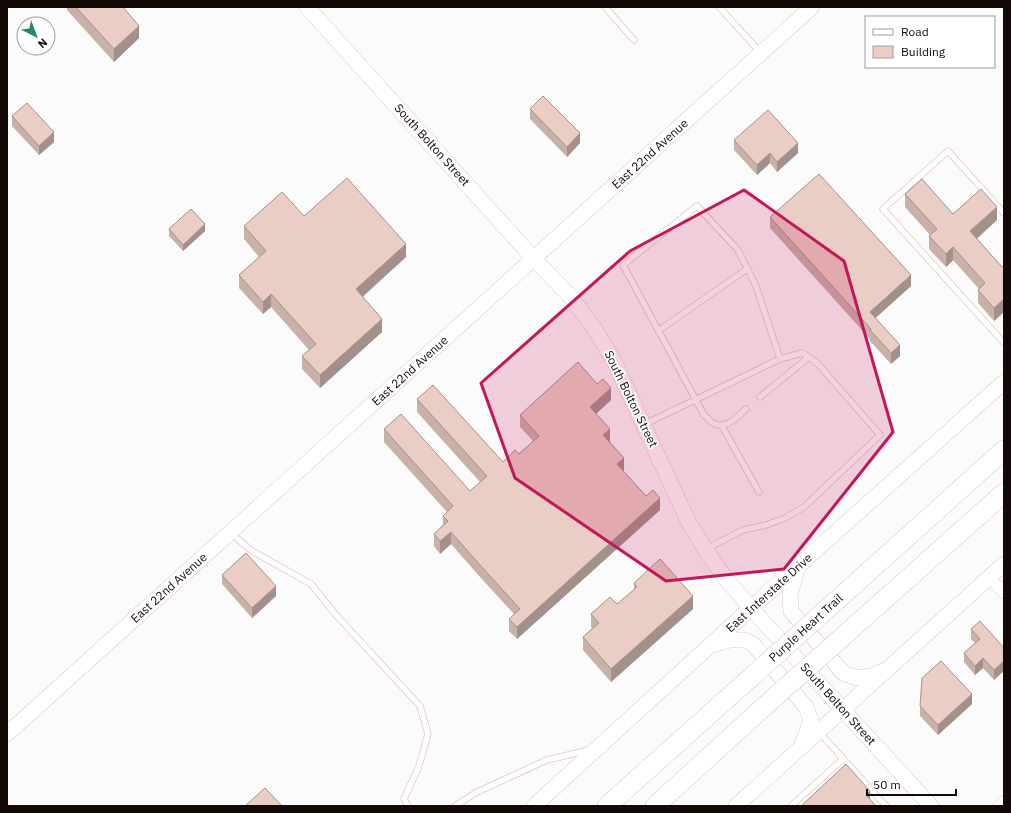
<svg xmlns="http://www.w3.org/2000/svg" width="1011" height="813" font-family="'IBM Plex Sans',sans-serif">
<rect width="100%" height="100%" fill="#fbfbfb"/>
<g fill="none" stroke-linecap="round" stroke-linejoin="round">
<defs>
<path id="lane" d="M 605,7 L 634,40
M 719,7 L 761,53
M 1004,213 L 948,151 L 883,209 L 1004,343
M 658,331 L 747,269
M 760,397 L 809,357
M 746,409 C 738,416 725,431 713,423 C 710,421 707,417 704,415 L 623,265 L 697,206 L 738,250 L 756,286 L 780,359
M 645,424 L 780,359 L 802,353 L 809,357 L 818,364 L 880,435 L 804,507 L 785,518 L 766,525 L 743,530 L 706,549
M 722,426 L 759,492
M 231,533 L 252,551 L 311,584 L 336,615 L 420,706 L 428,734 L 419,766 L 404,799 L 408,806
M 819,732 L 886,806
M 455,806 L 477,792 L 547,760 L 589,750
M 791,806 L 843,759"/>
<path id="street" d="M 989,577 L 1004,593
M 999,806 L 1004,801"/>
<path id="secondary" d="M 307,7 L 534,259 L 570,296 L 594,328 L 614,361 L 688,521 L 705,549 L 726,579 L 751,608 L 843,710 L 931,806
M 798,567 L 790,594 L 791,611 L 843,673 L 857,678 L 872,676 L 883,671
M 712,645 L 729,640 L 744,640 L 753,644 L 806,707 L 811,720 L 802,745
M 7,734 L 812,7
M 534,806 L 751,608 L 1004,382
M 736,806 L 1004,564"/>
<path id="highway" d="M 827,609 L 1004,450
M 848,632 L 1004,493
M 607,806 L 748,680
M 655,806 L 767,704"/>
</defs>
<use href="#lane" stroke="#e3c7be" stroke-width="7"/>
<use href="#street" stroke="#e3c7be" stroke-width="12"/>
<use href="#secondary" stroke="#e3c7be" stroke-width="16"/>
<use href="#highway" stroke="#e3c7be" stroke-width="20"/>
<use href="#lane" stroke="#fff" stroke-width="5.5"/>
<use href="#street" stroke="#fff" stroke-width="11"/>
<use href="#secondary" stroke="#fff" stroke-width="15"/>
<use href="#highway" stroke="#fff" stroke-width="19"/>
<defs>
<path id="highway-bridge" d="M 748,680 L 827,609
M 767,704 L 848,632"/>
</defs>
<use href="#highway-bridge" stroke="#e3c7be" stroke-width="20" stroke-linecap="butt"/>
<use href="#highway-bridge" stroke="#fff" stroke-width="19"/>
</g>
<path fill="#c9b1a9" d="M 67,7 L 123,7 L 139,38 L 114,62 L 67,10 Z
M 530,109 L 580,143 L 567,157 L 530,119 Z
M 12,116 L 54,142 L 39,155 L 12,126 Z
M 734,140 L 798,153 L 777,172 L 770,163 L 757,175 L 734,150 Z
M 905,194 L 953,214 L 997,220 L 977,239 L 1002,267 L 1004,265 L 1004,312 L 994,321 L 978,303 L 978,290 L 979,289 L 953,260 L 946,267 L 929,249 L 929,236 L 930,235 L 905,207 Z
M 304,216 L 406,257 L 363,297 L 382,332 L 320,388 L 302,369 L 302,356 L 309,350 L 271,307 L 263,314 L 239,288 L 239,275 L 259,257 L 244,239 L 244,226 Z
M 770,217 L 911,286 L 875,318 L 900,356 L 891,364 L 870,341 L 870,339 L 770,228 Z
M 169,229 L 205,231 L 183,251 L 169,236 Z
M 417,399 L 503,462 L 519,454 L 533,441 L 520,427 L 520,415 L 611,400 L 596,414 L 624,470 L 623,471 L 646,496 L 660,510 L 517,639 L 509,631 L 509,619 L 514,614 L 480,577 L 451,544 L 440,554 L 434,546 L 434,534 L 443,525 L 443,516 L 447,512 L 384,442 L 384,429 L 470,491 L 480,482 L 417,412 Z
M 222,575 L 276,596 L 252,618 L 222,584 Z
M 634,583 L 693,609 L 611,682 L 583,650 L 583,637 L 592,628 L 591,627 L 591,614 L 617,604 L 634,590 Z
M 971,629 L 1004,648 L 994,680 L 983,668 L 975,675 L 964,662 L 964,653 L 975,643 L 971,639 Z
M 972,704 L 938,735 L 920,716 L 920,706 Z"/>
<path fill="#a4908a" d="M 139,26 L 139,38 L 114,62 L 114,49 Z
M 54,132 L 54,142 L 39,155 L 39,146 Z
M 580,133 L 580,143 L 567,157 L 567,147 Z
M 798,143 L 798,153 L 777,172 L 777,162 Z
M 770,153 L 770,163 L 757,175 L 757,165 Z
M 997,207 L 997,220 L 970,244 L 970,231 Z
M 205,224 L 205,231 L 183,251 L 183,245 Z
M 406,244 L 406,257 L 356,302 L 356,289 Z
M 953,247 L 953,260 L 946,267 L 946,254 Z
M 911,275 L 911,286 L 870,323 L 870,312 Z
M 271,294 L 271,307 L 263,314 L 263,302 Z
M 1004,299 L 1004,312 L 994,321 L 994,308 Z
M 382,319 L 382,332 L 320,388 L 320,375 Z
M 900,345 L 900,356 L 891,364 L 891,353 Z
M 611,388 L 611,400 L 590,419 L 590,407 Z
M 610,429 L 610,442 L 603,447 L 603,435 Z
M 624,458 L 624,470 L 617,477 L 617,464 Z
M 660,498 L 660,510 L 517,639 L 517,627 Z
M 451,532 L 451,544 L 440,554 L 440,541 Z
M 276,586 L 276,596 L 252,618 L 252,608 Z
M 693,596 L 693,609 L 611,682 L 611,669 Z
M 983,658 L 983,668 L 975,675 L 975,666 Z
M 1004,661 L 1004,671 L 994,680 L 994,670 Z
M 972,694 L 972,704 L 938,735 L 938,725 Z
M 870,791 L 870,804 L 866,795 Z"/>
<path fill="#eacec5" stroke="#a4908a" d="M 76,7 L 123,7 L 139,26 L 114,49 Z
M 543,96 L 580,133 L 567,147 L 530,109 Z
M 27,103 L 54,132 L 39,146 L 12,116 Z
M 768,110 L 798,143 L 777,162 L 770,153 L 757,165 L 734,140 Z
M 819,174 L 911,275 L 870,312 L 900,345 L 891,353 L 870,330 L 871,329 L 770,217 Z
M 347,178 L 406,244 L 356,289 L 382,319 L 320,375 L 302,356 L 316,344 L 271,294 L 263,302 L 239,275 L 266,251 L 244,226 L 282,192 L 304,216 Z
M 922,179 L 953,214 L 981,189 L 997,207 L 970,231 L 1002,267 L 1004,265 L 1004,299 L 994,308 L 978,290 L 985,283 L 953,247 L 946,254 L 929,236 L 937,229 L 905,194 Z
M 191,209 L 205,224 L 183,245 L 169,229 Z
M 578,362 L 597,384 L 603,379 L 611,388 L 590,407 L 610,429 L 603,435 L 624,458 L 617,464 L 646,496 L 653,490 L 660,498 L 517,627 L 509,619 L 520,609 L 480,565 L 451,532 L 440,541 L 434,534 L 448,521 L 443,516 L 453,506 L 384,429 L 401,414 L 470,491 L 487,476 L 417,399 L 433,385 L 503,462 L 515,450 L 519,454 L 539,436 L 520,415 Z
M 246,553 L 276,586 L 252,608 L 222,575 Z
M 660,559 L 693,596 L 611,669 L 583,637 L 599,623 L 591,614 L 610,597 L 617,604 L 637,587 L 634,583 Z
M 980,621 L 1004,648 L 1004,661 L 994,670 L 983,658 L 975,666 L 964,653 L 980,639 L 971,629 Z
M 941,661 L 972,694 L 938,725 L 920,706 L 922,678 Z
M 846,764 L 870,791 L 866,795 L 876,806 L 801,806 Z
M 265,788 L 282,806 L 245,806 Z"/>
<path fill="#c2185b" fill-opacity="0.2" stroke="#c2185b" stroke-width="3" stroke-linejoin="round" d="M 744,190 L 844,261 L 893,432 L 784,569 L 666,581 L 515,478 L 481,383 L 630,251 Z"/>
<g text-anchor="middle" stroke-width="3.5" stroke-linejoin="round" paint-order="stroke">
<g font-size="12" fill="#130a08" stroke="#fff">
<text transform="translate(432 145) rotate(48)" y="4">South Bolton Street</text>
<text transform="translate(650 154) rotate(-42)" y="4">East 22nd Avenue</text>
<text transform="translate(410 371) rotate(-42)" y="4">East 22nd Avenue</text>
<text transform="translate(631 399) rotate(64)" y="4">South Bolton Street</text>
<text transform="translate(169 588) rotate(-42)" y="4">East 22nd Avenue</text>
<text transform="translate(769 593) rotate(-42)" y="4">East Interstate Drive</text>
<text transform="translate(806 628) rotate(-42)" y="4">Purple Heart Trail</text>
<text transform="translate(838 704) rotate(48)" y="4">South Bolton Street</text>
</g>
</g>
<rect width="1011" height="813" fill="none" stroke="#130a08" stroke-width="16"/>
<rect x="865" y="16" width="130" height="52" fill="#ffffff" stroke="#a19d9c"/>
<rect x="873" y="29" width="20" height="6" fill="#ffffff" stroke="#a19d9c"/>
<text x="901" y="36" font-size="12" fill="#130a08">Road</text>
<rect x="873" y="46" width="20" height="12" fill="#eacec5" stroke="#a19d9c"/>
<text x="901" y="56" font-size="12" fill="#130a08">Building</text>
<g transform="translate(36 36) rotate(138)"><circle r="19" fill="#ffffff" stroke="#a19d9c"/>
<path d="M0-3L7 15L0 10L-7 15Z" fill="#298a63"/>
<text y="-6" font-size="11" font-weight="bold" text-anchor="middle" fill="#130a08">N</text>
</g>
<path d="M867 789v6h89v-6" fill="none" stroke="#130a08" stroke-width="2"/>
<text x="873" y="789" font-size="12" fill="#130a08" stroke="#ffffff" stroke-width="3" paint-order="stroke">50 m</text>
</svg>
